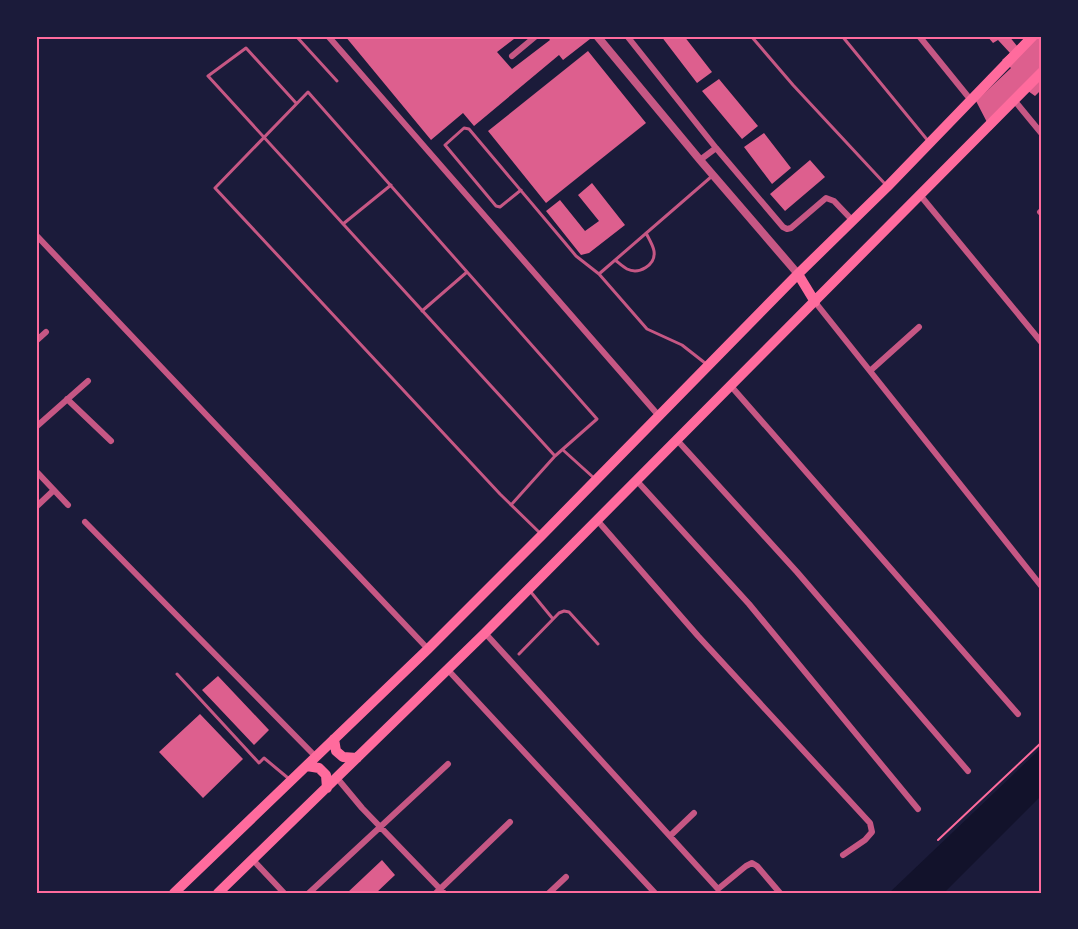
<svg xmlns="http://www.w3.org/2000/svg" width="1078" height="929" font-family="Helvetica,sans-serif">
<rect width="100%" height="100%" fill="#1b1b3a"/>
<path fill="#12122b" d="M 1042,747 L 1042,795 L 944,893 L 889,893 Z"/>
<path fill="#dd5f8e" d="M 345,36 L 518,36 L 497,52 L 512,69 L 550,40 L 547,36 L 588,36 L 590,39 L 563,60 L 559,55 L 474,126 L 463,113 L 431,140 Z
M 661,36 L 684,36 L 712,72 L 697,83 Z
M 987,36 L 1009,36 L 1017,46 L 1027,36 L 1042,36 L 1042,89 L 1035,96 L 1028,91 L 991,130 L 976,101 L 1011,68 L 1002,60 L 1010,53 L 998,40 L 993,43 Z
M 588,51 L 646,123 L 546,203 L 488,131 Z
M 719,79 L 758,126 L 742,139 L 702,91 Z
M 764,133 L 791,168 L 772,184 L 744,147 Z
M 810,160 L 825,177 L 785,211 L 770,194 Z
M 592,183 L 625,225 L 589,253 L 581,255 L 546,211 L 560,200 L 585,231 L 599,221 L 578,195 Z
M 218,676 L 269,730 L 254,745 L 202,690 Z
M 200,714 L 243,759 L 203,798 L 159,752 Z
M 382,860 L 395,875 L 376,893 L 347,893 Z"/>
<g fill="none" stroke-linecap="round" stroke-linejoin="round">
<path stroke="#ff6b9d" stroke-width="2" d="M 938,840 L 1042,742"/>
<path stroke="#c65784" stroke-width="3" d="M 296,36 L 337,81
M 751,36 L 793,85 L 886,185
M 842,36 L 929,142
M 296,103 L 246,48 L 208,76 L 555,456 L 511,505
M 521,190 L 500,207 L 496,206 L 445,145 L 464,128 L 469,129 L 566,244 L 576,256 L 599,274 L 647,329 L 682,345 L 705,363
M 343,224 L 391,185
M 615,260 C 619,263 623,267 627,269 C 639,275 656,265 654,251 C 653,245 649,239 646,233
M 599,274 L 711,177
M 422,311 L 467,272
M 563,450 L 594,478
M 541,534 L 500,494 L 215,188 L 308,92 L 597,419 L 555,456
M 530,591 L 553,619
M 519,654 L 559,613 L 564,611 L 569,612 L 598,644
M 177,674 L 259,763 L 264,758 L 288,778"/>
<path stroke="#c65784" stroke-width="6" d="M 328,36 L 659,416
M 627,36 L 716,148 L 783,227 L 787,229 L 791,228 L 826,198 L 834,201 L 853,221
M 919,36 L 970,99
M 512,56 L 536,36
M 1014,100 L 1042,134
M 700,160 L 716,148
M 920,195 L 1042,343
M 1040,212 L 1042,214
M 36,235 L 428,649
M 815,302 L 1042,587
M 36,341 L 46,332
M 870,371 L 919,327
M 730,385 L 1018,714
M 67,399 L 111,441
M 36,427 L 88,381
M 677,440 L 797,572 L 968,771
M 36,471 L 68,505
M 637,481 L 749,604 L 918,809
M 36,507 L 54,490
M 597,520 L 698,636 L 870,823 L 872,832 L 865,840 L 843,855
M 85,522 L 316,757
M 485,633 L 718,889 L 746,866 L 752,863 L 757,866 L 780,893
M 448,670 L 655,893
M 337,778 L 362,808 L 444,893
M 670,836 L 694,813
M 253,860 L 284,893
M 309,893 L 448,764
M 436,893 L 510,822
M 549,893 L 566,877"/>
<path stroke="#c65784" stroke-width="8" d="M 597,36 L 700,160 L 798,274"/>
<path stroke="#ff6b9d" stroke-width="10" d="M 798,274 L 815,302
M 334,739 L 336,751 L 343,757 L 357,758
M 307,766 L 319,768 L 326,775 L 327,788
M 174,893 L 428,649 L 542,535 L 798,274 L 887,187 L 1033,36
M 218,893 L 485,633 L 1042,72"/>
</g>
<rect width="1078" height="929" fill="none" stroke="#1b1b3a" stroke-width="75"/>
<rect x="38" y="38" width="1002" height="854" fill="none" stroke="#ff6b9d" stroke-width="2"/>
</svg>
